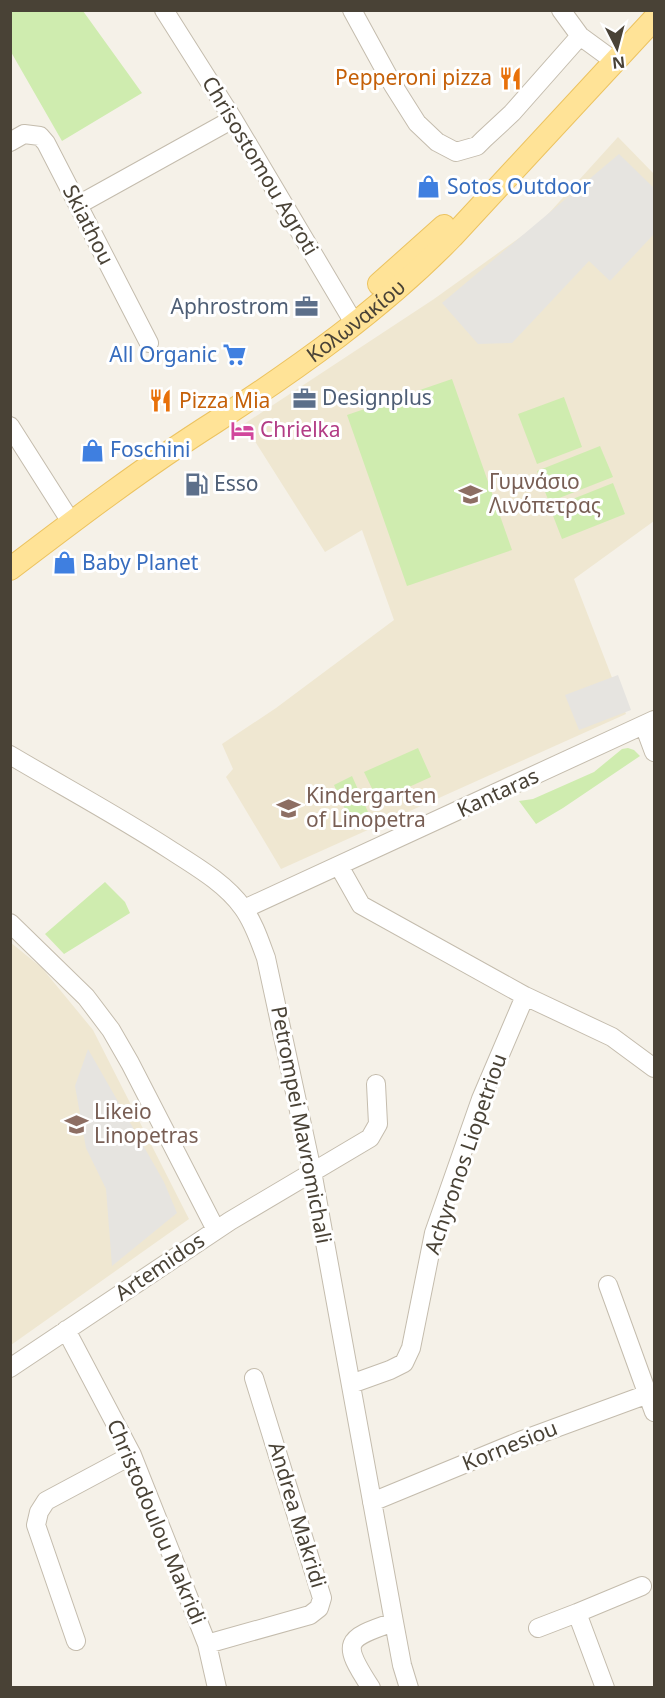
<svg xmlns="http://www.w3.org/2000/svg" width="665" height="1698" font-family="'Noto Sans',sans-serif">
<rect width="100%" height="100%" fill="#f5f1e8"/>
<path fill="#efe7d1" d="M 618,137 L 654,174 L 654,521 L 574,579 L 626,714 L 281,869 L 226,777 L 233,769 L 222,744 L 276,708 L 394,620 L 362,530 L 325,552 L 244,424 L 434,299 L 540,223 Z
M 10,942 L 42,968 L 93,1030 L 189,1219 L 11,1345 Z"/>
<path fill="#cfecaf" d="M 10,11 L 83,11 L 142,93 L 62,141 L 11,52 Z
M 452,379 L 512,550 L 407,586 L 347,415 Z
M 564,397 L 582,447 L 537,464 L 518,414 Z
M 600,446 L 613,477 L 549,502 L 537,471 Z
M 613,483 L 625,514 L 562,539 L 550,508 Z
M 418,748 L 431,777 L 378,801 L 364,772 Z
M 628,748 L 634,750 L 640,756 L 563,808 L 536,824 L 519,801 L 533,799 L 594,772 L 622,749 Z
M 352,776 L 368,812 L 350,820 L 334,785 Z
M 105,882 L 125,902 L 130,913 L 64,954 L 45,934 Z"/>
<path fill="#e6e4e0" d="M 619,154 L 654,188 L 654,234 L 610,281 L 589,261 L 512,343 L 478,344 L 442,303 Z
M 618,675 L 631,710 L 579,730 L 565,695 Z
M 88,1049 L 164,1182 L 177,1213 L 112,1266 L 106,1189 L 86,1148 L 75,1086 Z"/>
<g fill="none" stroke-linecap="round" stroke-linejoin="round">
<defs>
<path id="minor" d="M 164,10 L 233,119 L 354,323
M 352,10 L 393,85 L 417,123 L 437,142 L 456,152 L 477,146 L 484,139 L 512,113 L 580,36
M 561,10 L 580,36 L 606,55 L 613,63
M 10,142 L 24,134 L 40,136 L 46,143 L 149,343
M 78,205 L 233,119
M 10,426 L 71,522
M 644,725 L 654,752
M 10,755 C 64,787 120,817 172,851 C 197,867 226,884 243,908 C 254,923 260,942 266,958 L 312,1171 L 394,1622 L 402,1665 L 409,1688
M 339,866 L 361,905 L 525,996 L 612,1037 L 654,1068
M 244,909 L 654,720
M 10,923 L 86,997 L 111,1030 L 130,1063 L 216,1230
M 608,1285 L 654,1412
M 66,1330 L 132,1455 L 207,1644 L 217,1688
M 10,1368 L 230,1221 L 370,1138 L 378,1124 L 376,1084
M 351,1384 L 390,1370 L 404,1363 L 411,1348 L 434,1233 L 481,1099 L 525,996
M 372,1502 L 520,1441 L 648,1394
M 577,1613 L 642,1586
M 538,1628 L 577,1613 L 605,1688
M 76,1641 L 36,1525 L 39,1512 L 46,1501 L 132,1455
M 207,1644 L 310,1615 L 319,1608 L 322,1598 L 254,1378
M 371,1688 C 341,1642 344,1639 394,1622"/>
<g id="major">
<path d="M 379,284 L 444,226"/>
<path id="s1" d="M 10,569 C 77,518 144,467 215,422 C 298,368 383,308 452,237 L 654,19"/>
</g>
</defs>
<use href="#minor" stroke="#c4bcad" stroke-width="20"/>
<use href="#major" stroke="#ecc360" stroke-width="24"/>
<use href="#minor" stroke="#fff" stroke-width="18"/>
<use href="#major" stroke="#ffe397" stroke-width="22"/>
</g>
<defs>
<symbol id="restaurant-bare" viewBox="-9 -9 18 18"><path d="M-5-6h1v4h1v-4h1v4h1v-4h1v5L-1.5 .5V6h-2V.5L-5-1ZM5-6V6H3V1.5H1.5Q1.5-4 5-6Z" fill="#e8710a" stroke="#fff" stroke-width="2.5" paint-order="stroke"/></symbol>
<symbol id="shop-bare" viewBox="-9 -9 18 18"><path d="M-5-2.5h2.3a2.7 3.5 0 0 1 5.4 0H5L5.5 6h-11ZM-1.5-2.5h3a1.5 2.3 0 0 0-3 0Z" fill="#3f7fe0" stroke="#fff" stroke-width="2.5" paint-order="stroke"/></symbol>
<symbol id="office-bare" viewBox="-9 -9 18 18"><path d="M-6-3h4V-5.5h4V-3h4V5H-6ZM-1-4.5V-3h2v-1.5ZM-6 0V1H6V0Z" fill="#5c6f8a" stroke="#fff" stroke-width="2.5" paint-order="stroke"/></symbol>
<symbol id="supermarket-bare" viewBox="-9 -9 18 18"><path d="M-6-5.5h2.5l.6 2H6L4.5 2H-2.5L-4.4-4H-6ZM-1.5 3.2a1.3 1.3 0 1 0 .1 0ZM3 3.2a1.3 1.3 0 1 0 .1 0Z" fill="#3f7fe0" stroke="#fff" stroke-width="2.5" paint-order="stroke"/></symbol>
<symbol id="hotel-bare" viewBox="-9 -9 18 18"><path d="M-6-4.5h1.5V1H6V5H4.5V3h-9V5H-6ZM-4 0a1.8 1.8 0 1 1 3.6 0ZM.5 0V-2.5h3Q6-2.5 6 0Z" fill="#d1479c" stroke="#fff" stroke-width="2.5" paint-order="stroke"/></symbol>
<symbol id="fuel-bare" viewBox="-9 -9 18 18"><path d="M-5.5-6h7V0h2V4h1.3V-2.5L3-4.5l.8-.8L6-3V5H2.5V1h-1V6h-7ZM-4.2-4.7v3.2H.2V-4.7Z" fill="#5c6f8a" stroke="#fff" stroke-width="2.5" paint-order="stroke"/></symbol>
<symbol id="school-bare" viewBox="-9 -9 18 18"><path d="M0-5L7-2L0 1L-7-2ZM-4 1L0 2.5L4 1V4Q0 6-4 4Z" fill="#8d6e63" stroke="#fff" stroke-width="2.5" paint-order="stroke"/></symbol>
</defs>
<g fill-rule="evenodd">
<use href="#restaurant-bare" x="494" y="62" width="33" height="33"/>
<use href="#shop-bare" x="412" y="170" width="33" height="33"/>
<use href="#office-bare" x="290" y="290" width="33" height="33"/>
<use href="#supermarket-bare" x="218" y="338" width="33" height="33"/>
<use href="#office-bare" x="288" y="382" width="33" height="33"/>
<use href="#restaurant-bare" x="144" y="384" width="33" height="33"/>
<use href="#hotel-bare" x="226" y="414" width="33" height="33"/>
<use href="#shop-bare" x="76" y="434" width="33" height="33"/>
<use href="#fuel-bare" x="180" y="468" width="33" height="33"/>
<use href="#school-bare" x="454" y="478" width="33" height="33"/>
<use href="#shop-bare" x="48" y="546" width="33" height="33"/>
<use href="#school-bare" x="272" y="792" width="33" height="33"/>
<use href="#school-bare" x="60" y="1108" width="33" height="33"/>
</g>
<g text-anchor="middle" stroke-width="6" stroke-linejoin="round" paint-order="stroke">
<g font-size="21" fill="#c56008" stroke="#fff" text-anchor="end">
<text x="492" y="85">Pepperoni pizza</text>
<text x="179" y="408" text-anchor="start">Pizza Mia</text>
</g>
<g font-size="21" fill="#494236" stroke="#fff">
<text transform="translate(260 166) rotate(59)" y="7">Chrisostomou Agroti</text>
<text transform="translate(88 225) rotate(63)" y="7">Skiathou</text>
<text dy="7" stroke="none"><textPath href="#s1" startOffset="426">Κολωνακίου</textPath></text>
<text transform="translate(498 793) rotate(-25)" y="7">Kantaras</text>
<text transform="translate(301 1125) rotate(79)" y="7">Petrompei Mavromichali</text>
<text transform="translate(466 1154) rotate(-71)" y="7">Achyronos Liopetriou</text>
<text transform="translate(160 1267) rotate(-34)" y="7">Artemidos</text>
<text transform="translate(510 1446) rotate(-22)" y="7">Kornesiou</text>
<text transform="translate(297 1515) rotate(73)" y="7">Andrea Makridi</text>
<text transform="translate(156 1522) rotate(67)" y="7">Christodoulou Makridi</text>
</g>
<g font-size="21" fill="#366cbe" stroke="#fff" text-anchor="start">
<text x="447" y="194">Sotos Outdoor</text>
<text x="217" y="362" text-anchor="end">All Organic</text>
<text x="110" y="457">Foschini</text>
<text x="82" y="570">Baby Planet</text>
</g>
<g font-size="21" fill="#4e5e75" stroke="#fff" text-anchor="start">
<text x="289" y="314" text-anchor="end">Aphrostrom</text>
<text x="322" y="405">Designplus</text>
<text x="214" y="491">Esso</text>
</g>
<g font-size="21" fill="#b23c85" stroke="#fff" text-anchor="start">
<text x="260" y="437">Chrielka</text>
</g>
<g font-size="21" fill="#785e54" stroke="#fff" text-anchor="start">
<text x="489" y="489">Γυμνάσιο<tspan x="489" dy="24">Λινόπετρας</tspan></text>
<text x="306" y="803">Kindergarten<tspan x="306" dy="24">of Linopetra</tspan></text>
<text x="94" y="1119">Likeio<tspan x="94" dy="24">Linopetras</tspan></text>
</g>
</g>
<rect width="665" height="1698" fill="none" stroke="#494236" stroke-width="24"/>
<g transform="translate(617 48) rotate(174)" stroke="#ffffff" stroke-width="4.5" paint-order="stroke">
<path d="M0-4.5L10 22L0 15L-10 22Z" fill="#494236"/>
<text y="-9" font-size="16" font-weight="bold" text-anchor="middle" fill="#494236">N</text>
</g>
</svg>
